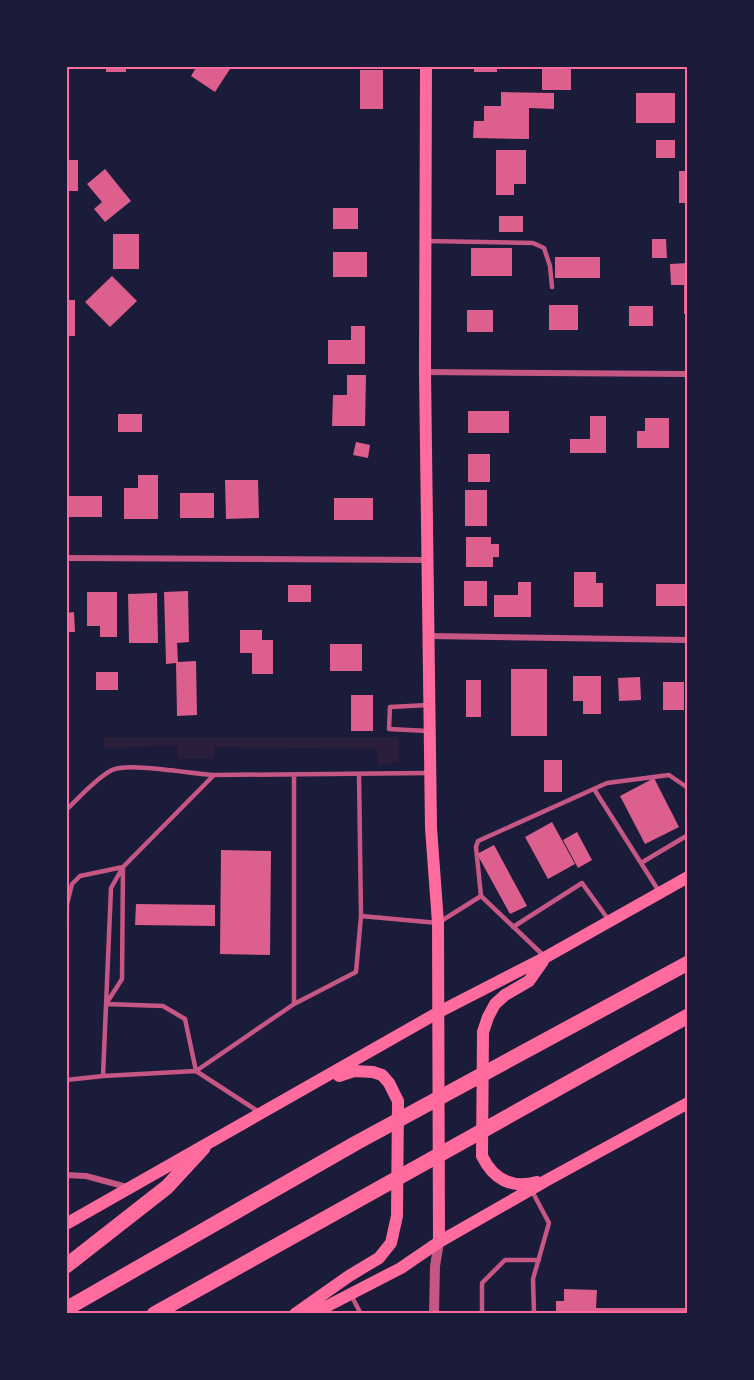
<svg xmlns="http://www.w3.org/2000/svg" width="754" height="1380" font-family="'Public Sans',sans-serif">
<rect width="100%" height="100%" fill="#1b1b3a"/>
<path fill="#2a1e3b" d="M 104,737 L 399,737 L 399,763 L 378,764 L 377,749 L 215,747 L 214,759 L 178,759 L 177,746 L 104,748 Z"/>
<path fill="#dd5f8e" d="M 106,66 L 126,66 L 126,72 L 106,72 Z
M 197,66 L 232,66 L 215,92 L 191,76 Z
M 474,66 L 497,66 L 497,72 L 474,72 Z
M 542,69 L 571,69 L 571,90 L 542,90 Z
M 360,70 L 383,70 L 383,109 L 360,109 Z
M 501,92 L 554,93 L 554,109 L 529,108 L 529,139 L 473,138 L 474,121 L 484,121 L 484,106 L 501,106 Z
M 636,93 L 675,93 L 675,123 L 636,123 Z
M 656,140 L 675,140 L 675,158 L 656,158 Z
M 496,150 L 526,150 L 526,184 L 514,184 L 514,195 L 496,195 Z
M 66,160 L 78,160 L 78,191 L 66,191 Z
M 105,169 L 131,201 L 105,222 L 94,209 L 102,202 L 87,184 Z
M 679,171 L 688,171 L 688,203 L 679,203 Z
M 333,208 L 358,208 L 358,229 L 333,229 Z
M 499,216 L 523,216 L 523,232 L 499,232 Z
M 113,234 L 139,234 L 139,269 L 113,269 Z
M 652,239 L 666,239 L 667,258 L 652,258 Z
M 471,248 L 512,248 L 512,276 L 471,276 Z
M 333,252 L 367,252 L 367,277 L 333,277 Z
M 555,257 L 600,257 L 600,278 L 555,278 Z
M 688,263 L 688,314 L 684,314 L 684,285 L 671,285 L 670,264 Z
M 112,276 L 137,301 L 110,327 L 85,302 Z
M 66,300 L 75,300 L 75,336 L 66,336 Z
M 549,305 L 578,305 L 578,330 L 549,330 Z
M 629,306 L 653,306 L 653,326 L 629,326 Z
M 467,310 L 493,310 L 493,332 L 467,332 Z
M 351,326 L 365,326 L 365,364 L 328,364 L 328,340 L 351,340 Z
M 347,375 L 366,375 L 365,426 L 332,426 L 333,395 L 347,395 Z
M 468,411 L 509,411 L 509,433 L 468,433 Z
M 118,414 L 142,414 L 142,432 L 118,432 Z
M 590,416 L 606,416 L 606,453 L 570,453 L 570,439 L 590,439 Z
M 645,418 L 669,418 L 669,448 L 637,448 L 637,431 L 645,431 Z
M 356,442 L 370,445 L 368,458 L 353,455 Z
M 468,454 L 490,454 L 490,482 L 468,482 Z
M 138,475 L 158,475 L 158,519 L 124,519 L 124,488 L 138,488 Z
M 225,480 L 258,480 L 259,518 L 226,519 Z
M 465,490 L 487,490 L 487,526 L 465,526 Z
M 180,493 L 214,493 L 214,518 L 180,518 Z
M 69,496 L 102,496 L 102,517 L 69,517 Z
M 334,498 L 373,498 L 373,520 L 334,520 Z
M 466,537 L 491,537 L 491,544 L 499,544 L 499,557 L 493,557 L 493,567 L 466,567 Z
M 574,572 L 596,572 L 596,583 L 603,583 L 603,607 L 574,607 Z
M 464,581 L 487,581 L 487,606 L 464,606 Z
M 518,582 L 531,582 L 531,617 L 494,617 L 494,595 L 518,595 Z
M 656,584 L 686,584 L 686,606 L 656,606 Z
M 288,585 L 311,585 L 311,602 L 288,602 Z
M 188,591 L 189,642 L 177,643 L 178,662 L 196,661 L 197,715 L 177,716 L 176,663 L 166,664 L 164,592 Z
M 87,592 L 117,592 L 117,637 L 100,637 L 100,626 L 87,626 Z
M 157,593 L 158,643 L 129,643 L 128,594 Z
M 74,612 L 75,632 L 66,632 L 66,613 Z
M 240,630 L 262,630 L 262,640 L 273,640 L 273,674 L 252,674 L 252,653 L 240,653 Z
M 330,644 L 362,644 L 362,671 L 330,671 Z
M 511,669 L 547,669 L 547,736 L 511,736 Z
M 96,672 L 118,672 L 118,690 L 96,690 Z
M 573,676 L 601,676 L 601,714 L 583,714 L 583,701 L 573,701 Z
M 640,677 L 641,700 L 619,701 L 618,678 Z
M 466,680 L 481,680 L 481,717 L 466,717 Z
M 663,682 L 684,682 L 684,710 L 663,710 Z
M 351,695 L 373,695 L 373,731 L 351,731 Z
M 544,760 L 562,760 L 562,792 L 544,792 Z
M 654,778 L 679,827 L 645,844 L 620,796 Z
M 552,822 L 575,864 L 548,879 L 525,837 Z
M 577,832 L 592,860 L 578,868 L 563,840 Z
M 494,845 L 527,906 L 510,914 L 477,854 Z
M 221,850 L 271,851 L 270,955 L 220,954 Z
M 136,904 L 215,905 L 215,926 L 135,925 Z
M 564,1289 L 597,1290 L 596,1308 L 688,1308 L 688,1314 L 556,1314 L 556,1301 L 564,1301 Z"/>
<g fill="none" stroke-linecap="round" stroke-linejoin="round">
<path stroke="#c65784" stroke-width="4.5" d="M 426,241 L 533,243 L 544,248 L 550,266 L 552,287
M 428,731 L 389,729 L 390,707 L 428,705
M 359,774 L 361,916
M 294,775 L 294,1004
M 594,789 L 660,893
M 66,810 C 79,798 96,778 112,770 C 128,762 193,774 214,775
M 641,863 L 688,835
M 481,896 L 544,956
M 513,927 L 582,883 L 608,919
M 66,1011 L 67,904 L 72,884 L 80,876 L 123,867 L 122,979 L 106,1004 L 163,1006 L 185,1019 L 196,1071 L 294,1004 L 356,972 L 361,916 L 438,923 L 481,896 L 476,847 L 478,841 L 607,783 L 669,775 L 688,788
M 103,1076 L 196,1071 L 259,1112
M 66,1080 L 103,1076 L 111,888 L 123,867 L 214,775 L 428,773
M 532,1191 L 549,1223 L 533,1279 L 534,1314
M 351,1295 L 361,1314
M 482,1314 L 482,1283 L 505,1260 L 539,1260"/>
<path stroke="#c65784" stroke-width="6" d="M 425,372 L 688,374
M 66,558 L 428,560
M 429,636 L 688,640
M 66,1175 L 86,1176 L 127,1187"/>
<path stroke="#c65784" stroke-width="10" d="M 434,1314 L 435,1266 L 439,1242"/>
<path stroke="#ff6b9d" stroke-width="12" d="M 426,66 L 425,372 L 431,828 L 438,923 L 439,1242
M 537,1182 C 511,1189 493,1179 482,1156 L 483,1032 L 488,1017 L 495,1004 L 505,995 L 529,981 L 543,961
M 66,1224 L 439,1012 L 546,957 L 688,877
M 295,1314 L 349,1276 L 379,1258 L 391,1243 L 397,1216 L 398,1101 L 389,1083 L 382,1075 L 373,1072 L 354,1071 L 339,1076
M 312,1314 L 401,1268 L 439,1242 L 549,1179 L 688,1103"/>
<path stroke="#ff6b9d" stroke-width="15" d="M 66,1266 L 167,1187 L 203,1148
M 66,1309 L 356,1143 L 688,963
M 154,1314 L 688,1016"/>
</g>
<rect width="754" height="1380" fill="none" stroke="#1b1b3a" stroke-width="135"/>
<rect x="68" y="68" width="618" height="1244" fill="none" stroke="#ff6b9d" stroke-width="2"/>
</svg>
